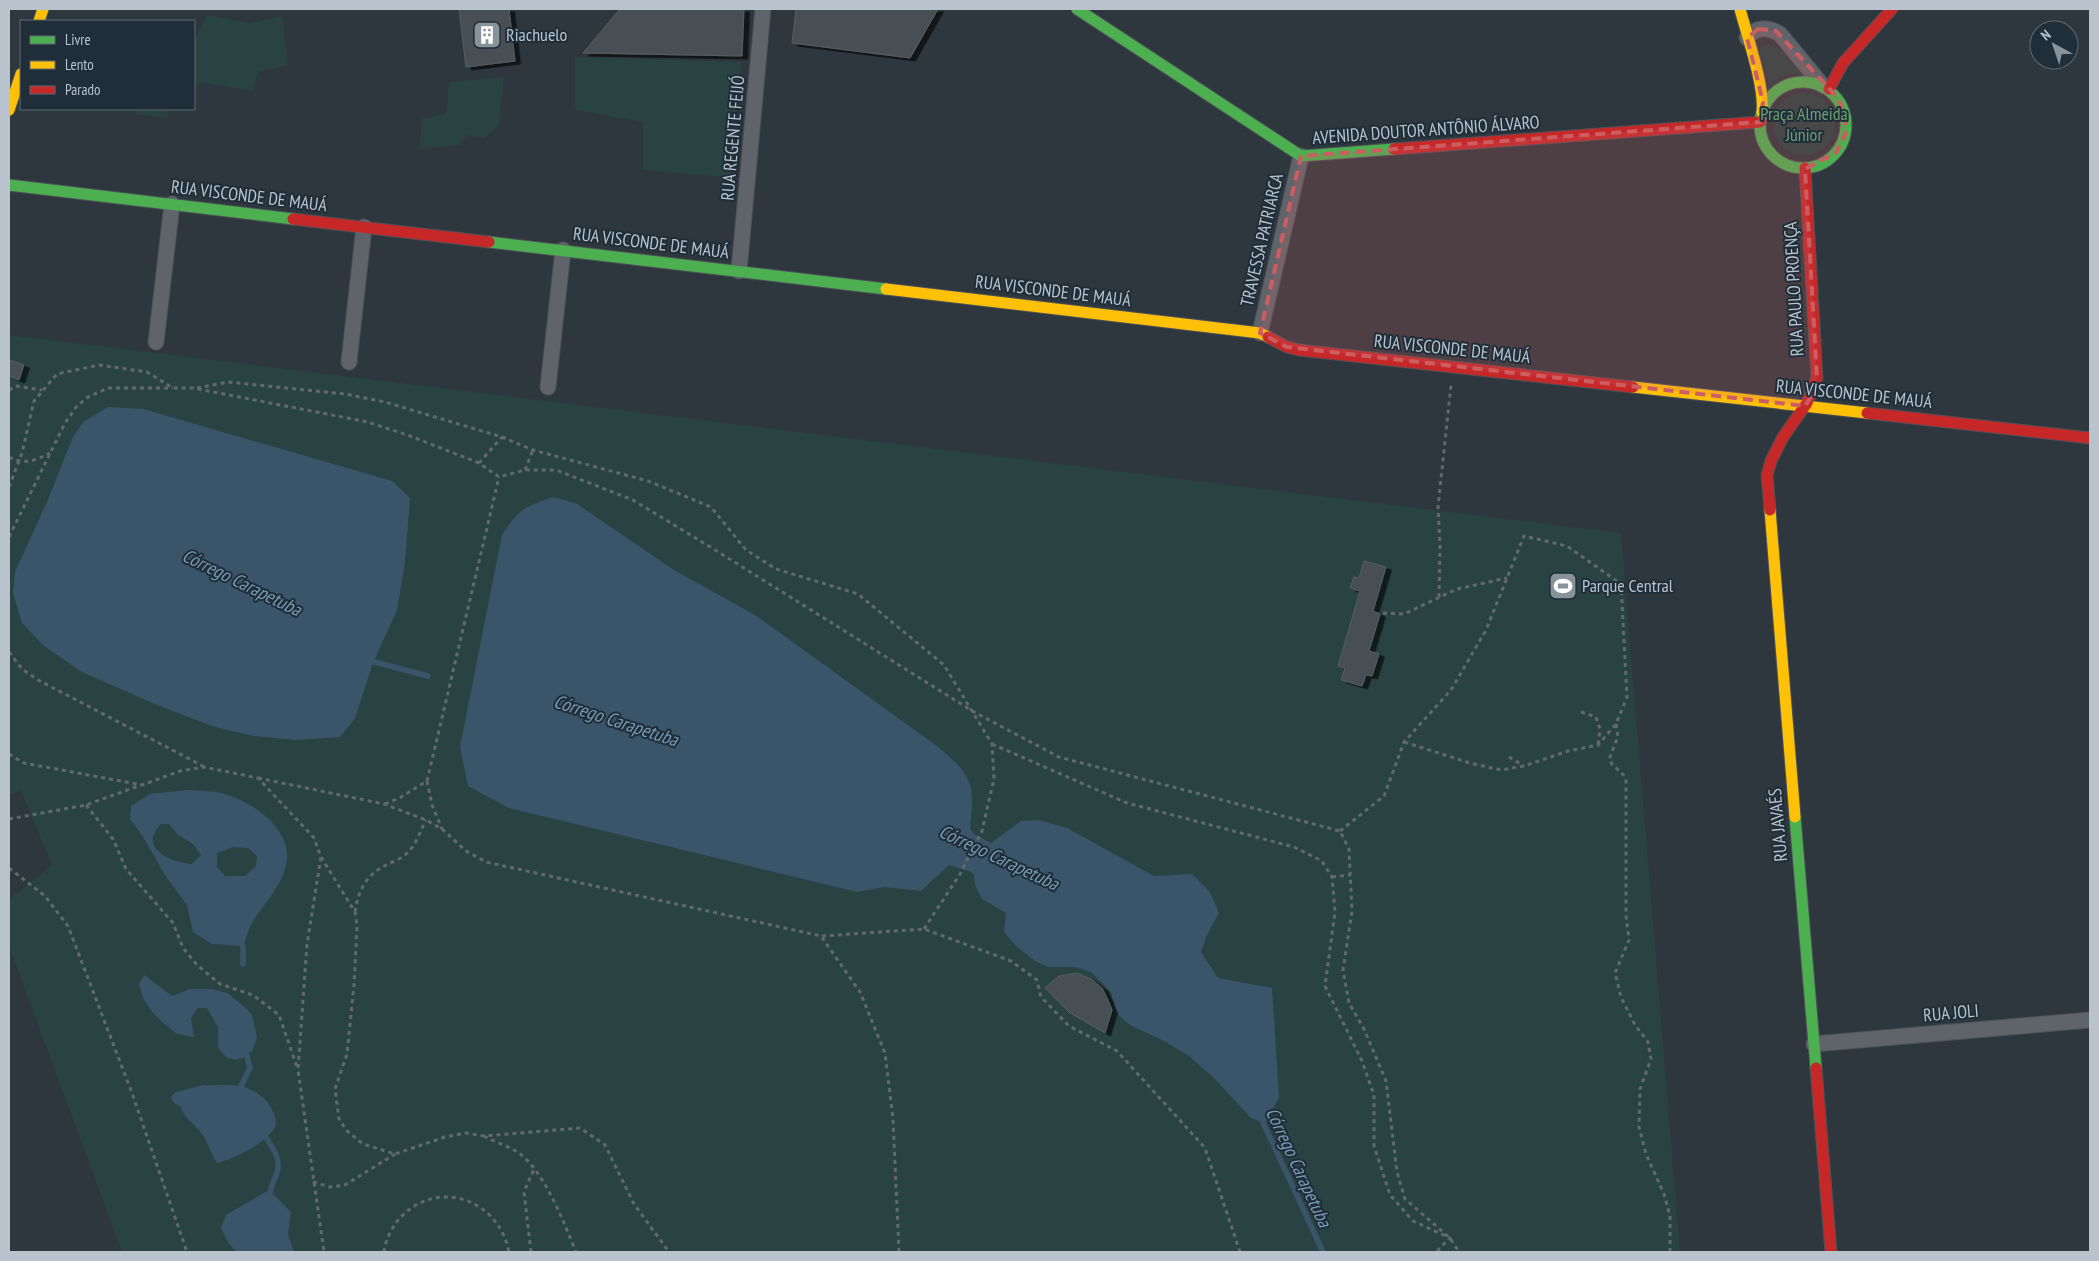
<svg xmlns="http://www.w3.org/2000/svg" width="2099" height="1261" font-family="'PT Sans Narrow',sans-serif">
<defs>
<filter id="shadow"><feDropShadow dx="5.5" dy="3" stdDeviation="0" flood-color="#0009"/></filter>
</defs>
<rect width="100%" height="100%" fill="#2d373d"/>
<path fill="#294343" d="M 207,15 L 250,23 L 282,16 L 288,65 L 258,72 L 253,91 L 201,82 L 194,89 L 194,41 Z
M 1766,44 C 1782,45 1793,64 1802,75 C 1788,73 1779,75 1770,86 L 1759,49 Z
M 575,57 L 742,62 L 729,177 L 643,170 L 643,122 L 575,110 Z
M 504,77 L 499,125 L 485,138 L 467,135 L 459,145 L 420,149 L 422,119 L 446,114 L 449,82 Z
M1773 124a31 31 0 1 1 62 0a31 31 0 1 1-62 0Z
M 137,109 L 169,109 L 166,118 L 135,114 Z
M 9,335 L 1621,533 L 1680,1252 L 122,1252 L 9,946 L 9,899 L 52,865 L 21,791 L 9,794 Z"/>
<path fill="#3a5569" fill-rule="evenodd" d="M 108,407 L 143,409 L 392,481 L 410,498 L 405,562 L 397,610 L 373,663 L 355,718 L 340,737 L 296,740 L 254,736 L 215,727 L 157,705 L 80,671 L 44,646 L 22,623 L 13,593 L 15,572 L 47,502 L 72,439 L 83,422 Z
M 553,497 L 577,504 L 674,570 L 755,615 L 937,746 C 973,776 975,783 970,829 L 974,834 L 991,843 L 1021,821 L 1039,820 L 1067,828 L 1154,876 L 1192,874 L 1210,892 L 1219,913 L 1207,935 L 1201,952 L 1218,978 L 1272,988 L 1279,1097 L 1265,1123 L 1251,1118 L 1213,1077 L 1189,1056 L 1164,1041 L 1130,1025 L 1116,1013 L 1111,992 L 1091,972 L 1075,967 L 1048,967 L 1035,961 L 1016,946 L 1004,932 L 1006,913 L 982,899 L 975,885 L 974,875 L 971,872 L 949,865 L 921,891 L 884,887 L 857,892 L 509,808 L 468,786 L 460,747 L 502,535 C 518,510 525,506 553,497 Z
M 186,790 C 198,791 212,790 224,794 C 255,802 297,833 285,869 C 280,887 265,903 255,918 C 249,926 247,937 243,946 L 212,944 L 193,932 L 187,905 L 165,875 L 143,837 L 130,819 L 131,806 L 150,794 ZM 161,824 L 169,824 L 177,834 L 193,844 L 201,855 L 192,864 C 172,862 137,849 161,824 ZM 233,847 L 248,848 L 257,856 L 256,866 L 245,876 L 225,876 L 217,867 L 217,853 Z
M 144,975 L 172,996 L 190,989 L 212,989 L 227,993 L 247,1009 L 252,1015 L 257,1037 L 253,1050 L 247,1056 L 235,1060 L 226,1057 L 218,1048 L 218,1027 L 207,1008 L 198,1008 L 191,1018 L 194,1037 L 177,1034 L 160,1020 L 150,1009 L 143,998 L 139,984 Z
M 203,1085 C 219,1086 235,1083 249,1089 C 258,1092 268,1100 272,1109 C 274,1115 278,1121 275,1127 C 266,1144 233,1159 217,1163 C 211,1154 208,1141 201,1133 C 194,1123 185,1120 181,1107 L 174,1103 L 171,1097 L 176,1092 Z
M 269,1190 L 291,1212 L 288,1234 L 294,1252 L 237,1252 L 229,1244 L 221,1228 L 226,1215 Z"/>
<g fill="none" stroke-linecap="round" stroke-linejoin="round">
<path stroke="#3a5569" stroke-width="5.5" d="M 367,660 L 428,676
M 240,940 L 243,946 L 243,964
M 244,1092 L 241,1086 L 250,1068 L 245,1049
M 1261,1118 L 1323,1252
M 263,1132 C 268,1143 279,1153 278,1166 C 278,1177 269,1185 270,1197"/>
</g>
<path fill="#474f54" stroke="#555e65" filter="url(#shadow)" d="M 459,9 L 509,9 L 515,61 L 466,67 Z
M 620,9 L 744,9 L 742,56 L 583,53 Z
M 796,9 L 938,9 L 910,58 L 792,43 Z
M 9,360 L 24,365 L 19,380 L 9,376 Z
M 1364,561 L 1386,567 L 1373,611 L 1380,614 L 1369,651 L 1379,654 L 1372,676 L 1366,675 L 1362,686 L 1341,680 L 1345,668 L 1338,666 L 1360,591 L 1350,588 L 1354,577 L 1359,578 Z
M 1077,973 L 1091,979 L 1102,988 L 1107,998 L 1112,1010 L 1105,1033 L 1070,1013 L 1045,988 L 1059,976 Z"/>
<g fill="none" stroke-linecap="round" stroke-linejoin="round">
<defs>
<path id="street" d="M 1747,38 C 1756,26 1768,27 1780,34 L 1822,85
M 739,271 L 763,9
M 1260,333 L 1301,156
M 156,342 L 172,204
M 349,362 L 364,227
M 548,387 L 563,250
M 1814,1044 L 2090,1020"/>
<path id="fast" d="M 1077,9 L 1301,156 L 1394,149
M1760 125a43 43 0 1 1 86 0a43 43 0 1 1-86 0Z
M 9,185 L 293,219
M 489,242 L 886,289
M 1795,817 L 1816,1068"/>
<path id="slow" d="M 1740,9 C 1747,36 1765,86 1762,112
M 39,21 L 43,9
M 9,110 L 21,74
M 886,289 L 1260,333 L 1268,337
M 1633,387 L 1867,413
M 1770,510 L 1795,817"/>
<path id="jam" d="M 1829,89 L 1843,63 L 1892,9
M 1394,149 L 1760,122
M 293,219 L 489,242
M 1268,337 L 1287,347 L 1299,350 L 1633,387
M 1867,413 L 2090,438
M 1770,510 L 1767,475 L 1771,461 L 1783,437 L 1807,403 L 1817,378 L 1805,168
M 1816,1068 L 1831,1252"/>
</defs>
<use href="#street" stroke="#4c5257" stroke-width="17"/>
<use href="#fast" stroke="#4c5257" stroke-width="13"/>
<use href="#slow" stroke="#4c5257" stroke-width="13"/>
<use href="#jam" stroke="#4c5257" stroke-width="13"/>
<path stroke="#62696e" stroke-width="3" stroke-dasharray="4 4" stroke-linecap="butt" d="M 197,388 L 228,382 L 345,394 L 385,402 L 502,437 L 533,450 L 648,481 L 711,507 L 746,550 L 776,569 L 858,594 L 944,665 L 992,744 L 994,779 L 982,831 L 960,874 L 924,929
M 9,390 L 16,386 L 42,390
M 9,457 C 24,465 35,461 50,453
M 479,463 L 502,437
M 525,470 L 533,450
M 9,487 L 22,453 L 34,401 L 57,374 L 99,365 L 147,372 L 173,388 L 193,388 L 368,422 L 410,436 L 479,463 L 499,477 L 525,470 L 556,470 L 633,500 L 712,548 L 974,712 L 1059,757 L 1340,831 L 1349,849 L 1352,911 L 1343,970 L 1349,1003 L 1364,1029 L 1386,1081 L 1397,1172 L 1405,1199 L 1450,1238 L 1459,1252
M 9,537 L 65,423 L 77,406 L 88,397 L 108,388 L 173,388
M 1439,597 L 1440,545 L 1438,507 L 1451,385
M 1383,613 L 1404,614 L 1457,589 L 1507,578
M 9,652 L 22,669 L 38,680 L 203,766
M 1581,712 L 1596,717 L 1600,729 L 1598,745
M 1616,724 L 1618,736 L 1609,760 C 1614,768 1620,770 1626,778 L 1626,915 L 1629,940 L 1615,973 L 1621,997 L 1635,1025 L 1648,1042 L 1651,1059 L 1640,1089 L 1639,1127 L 1646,1154 L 1664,1194 L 1670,1216 L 1670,1252
M 992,744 L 1127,803 L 1294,847 L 1322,861 L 1332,877 L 1335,912 L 1325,986 L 1362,1061 L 1374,1095 L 1374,1146 L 1390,1195 L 1413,1221 L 1450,1238 L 1436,1252
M 9,754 L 24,763 L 142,785 L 180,771 L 204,767 L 258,778 L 314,838 L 321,857 L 307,944 L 298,1070 L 324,1252
M 1509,757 L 1524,766
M 258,778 L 384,804 L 426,820 L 442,829 L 466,851 L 486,862 L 821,936 L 860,992 L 885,1053 L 893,1119 L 899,1252
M 427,781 L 499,477
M 385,804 L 401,797 L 427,781 L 432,805 L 442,829
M 86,805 L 113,839 L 126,869 L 173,923 L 183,948 L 197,965 L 220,984 L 253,995 L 279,1015 L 297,1067
M 9,819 L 86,805 L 141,785
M 1340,831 L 1384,796 L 1404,742 L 1451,690 L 1486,630 L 1524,536 L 1567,546 L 1621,584 L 1627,697 L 1616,724 L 1598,745 L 1568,751 L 1524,766 L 1501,770 L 1470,763 L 1404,742
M 321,857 L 355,912 L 357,926 L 354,985 L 347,1054 L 335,1089 L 339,1119 L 347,1131 L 363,1144 L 395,1154 L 445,1137 L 466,1133 L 484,1136 L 580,1128 L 605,1145 L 634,1204 L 669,1252
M 9,868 L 45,896 L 68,926 L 132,1093 L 187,1252
M 1332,877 L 1350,875
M 355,912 C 358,891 366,875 386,865 C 392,862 401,859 406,854 C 416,846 420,831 426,820
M 822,936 L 924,929 L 1011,961 L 1037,980 L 1041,997 L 1069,1026 L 1117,1051 L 1205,1148 L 1240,1252
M 484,1136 C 495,1142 508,1146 519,1153 C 545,1172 564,1223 576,1252
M 313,1182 L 330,1187 L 345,1185 L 395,1154
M 384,1252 C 385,1242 390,1232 395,1224 C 431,1176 498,1196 509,1252
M 531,1252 L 524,1192 L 534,1169"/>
<use href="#street" stroke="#5e646a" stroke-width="15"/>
<use href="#fast" stroke="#4caf50" stroke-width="11"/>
<use href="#slow" stroke="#ffc107" stroke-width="11"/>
<use href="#jam" stroke="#c62828" stroke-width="11"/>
</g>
<path fill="#cc5e62" fill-opacity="0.2" stroke="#cc5e62" stroke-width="4" stroke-dasharray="10 6" stroke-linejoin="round" d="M 1758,29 L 1776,31 L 1839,99 L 1846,119 L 1846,133 L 1836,153 L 1805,169 L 1817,378 L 1814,392 L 1805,406 L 1287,347 L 1260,333 L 1301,156 L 1760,122 L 1763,102 L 1747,38 Z"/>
<defs>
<symbol id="building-square" viewBox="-11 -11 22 22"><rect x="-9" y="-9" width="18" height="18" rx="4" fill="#87929b" stroke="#1f2e39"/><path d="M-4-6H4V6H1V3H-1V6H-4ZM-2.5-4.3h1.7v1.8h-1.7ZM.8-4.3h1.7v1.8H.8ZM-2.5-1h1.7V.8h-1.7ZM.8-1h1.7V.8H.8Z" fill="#fff"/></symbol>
<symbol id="stadium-square" viewBox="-11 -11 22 22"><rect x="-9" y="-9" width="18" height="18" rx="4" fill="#87929b" stroke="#1f2e39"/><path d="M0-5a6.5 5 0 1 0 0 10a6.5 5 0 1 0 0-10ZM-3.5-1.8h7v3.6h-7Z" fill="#fff"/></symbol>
</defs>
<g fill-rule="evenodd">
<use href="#building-square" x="471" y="19" width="32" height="32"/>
<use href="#stadium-square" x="1547" y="570" width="32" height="32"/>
</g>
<g text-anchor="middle" stroke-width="4" stroke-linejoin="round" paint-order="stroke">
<g font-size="18" fill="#b8c3cd" stroke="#1f2e39" text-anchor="start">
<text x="506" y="41">Riachuelo</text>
<text x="1582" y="592">Parque Central</text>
</g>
<g font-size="18" fill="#6e9f72" stroke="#1f2e39">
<text x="1804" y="120">Praça Almeida<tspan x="1804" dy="21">Júnior</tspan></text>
</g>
<g font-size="18" fill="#b8c3cd" stroke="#1f2e39">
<text transform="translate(1426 130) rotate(-4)" y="6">AVENIDA DOUTOR ANTÔNIO ÁLVARO</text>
<text transform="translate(733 138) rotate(-85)" y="6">RUA REGENTE FEIJÓ</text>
<text transform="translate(249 196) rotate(7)" y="6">RUA VISCONDE DE MAUÁ</text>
<text transform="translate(1262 240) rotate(-77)" y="6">TRAVESSA PATRIARCA</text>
<text transform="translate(651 243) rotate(7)" y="6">RUA VISCONDE DE MAUÁ</text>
<text transform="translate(1794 289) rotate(-93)" y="6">RUA PAULO PROENÇA</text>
<text transform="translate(1053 291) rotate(7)" y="6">RUA VISCONDE DE MAUÁ</text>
<text transform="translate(1452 349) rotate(6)" y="6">RUA VISCONDE DE MAUÁ</text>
<text transform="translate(1854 394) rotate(6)" y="6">RUA VISCONDE DE MAUÁ</text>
<text transform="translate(1778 825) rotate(-95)" y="6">RUA JAVAÉS</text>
<text transform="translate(1951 1013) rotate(-5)" y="6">RUA JOLI</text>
</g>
<g font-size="19" font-style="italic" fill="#7799b1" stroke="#1f2e39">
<text transform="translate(242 582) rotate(26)" y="7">Córrego Carapetuba</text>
<text transform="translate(616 720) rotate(18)" y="7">Córrego Carapetuba</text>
<text transform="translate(999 857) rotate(25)" y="7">Córrego Carapetuba</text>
<text transform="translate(1299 1167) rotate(65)" y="7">Córrego Carapetuba</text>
</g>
</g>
<rect width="2099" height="1261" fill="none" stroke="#b8c3cd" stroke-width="20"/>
<rect x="20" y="20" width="175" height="90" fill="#1f2e39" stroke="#5c6a74"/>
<rect x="30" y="36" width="25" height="8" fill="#4caf50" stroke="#5c6a74"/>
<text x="65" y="45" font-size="15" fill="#b8c3cd">Livre</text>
<rect x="30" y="61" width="25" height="8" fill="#ffc107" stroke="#5c6a74"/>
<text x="65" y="70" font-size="15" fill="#b8c3cd">Lento</text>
<rect x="30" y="86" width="25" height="8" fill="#c62828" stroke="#5c6a74"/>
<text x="65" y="95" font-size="15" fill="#b8c3cd">Parado</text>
<g transform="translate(2054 45) rotate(320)"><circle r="24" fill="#1f2e39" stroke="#5c6a74"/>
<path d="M0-4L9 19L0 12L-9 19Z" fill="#87929b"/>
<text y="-8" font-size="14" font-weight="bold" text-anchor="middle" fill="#b8c3cd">N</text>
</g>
</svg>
